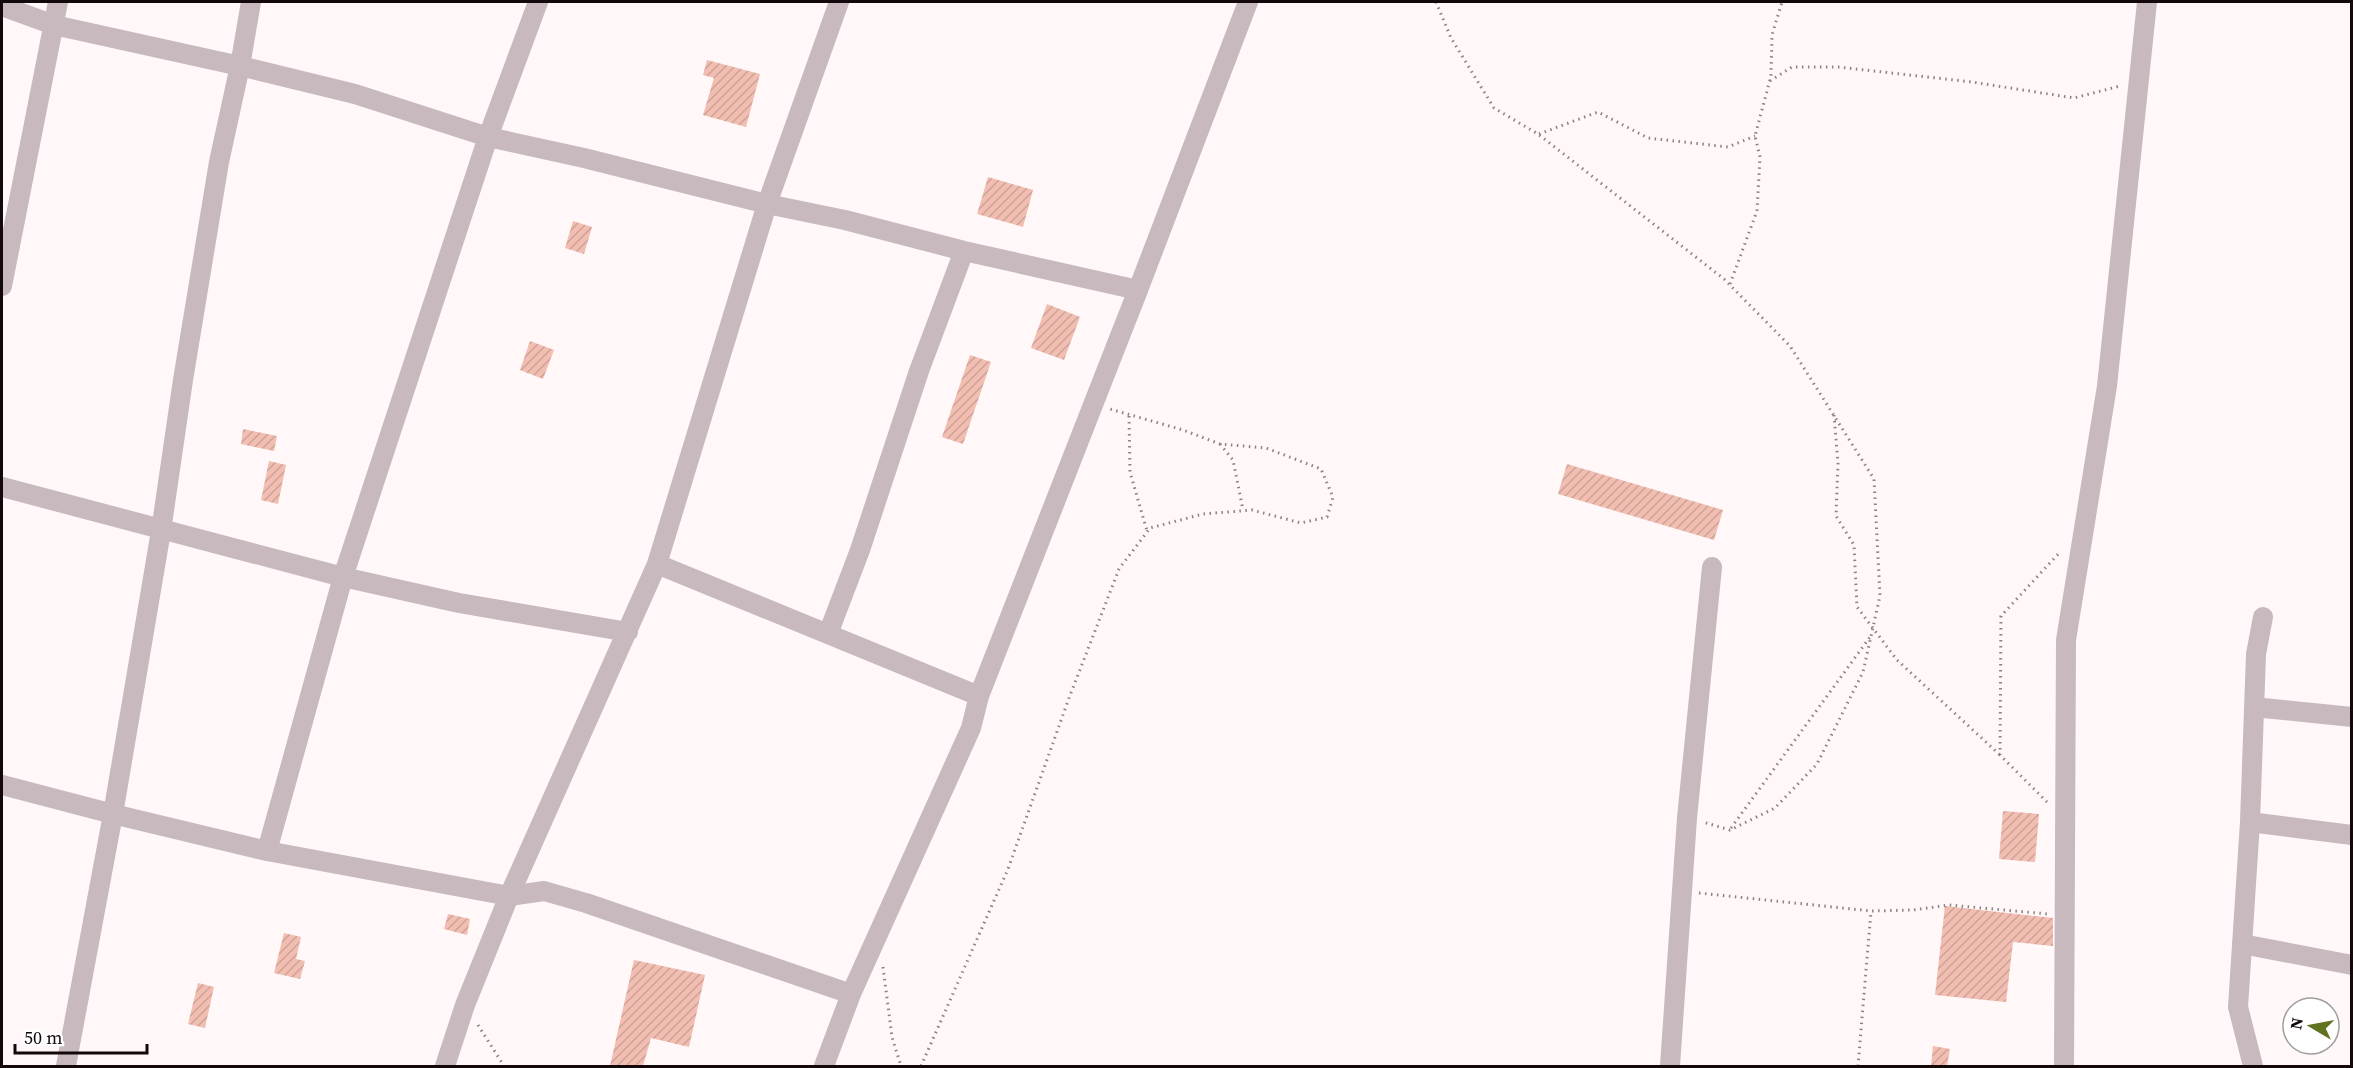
<svg xmlns="http://www.w3.org/2000/svg" width="2353" height="1068" font-family="'Source Serif 4',serif">
<defs>
<pattern id="building-hatch" width="6" height="6" patternUnits="userSpaceOnUse" patternTransform="scale(1.5)"><rect width="6" height="6" fill="#f1beb1"/><path d="M-1 1l2-2M0 6l6-6M5 7l2-2" fill="none" stroke="#cea297"/></pattern>
</defs>
<rect width="100%" height="100%" fill="#fff7f8"/>
<path fill="url(#building-hatch)" d="M 707,60 L 760,74 L 746,127 L 703,115 L 714,78 L 703,75 Z
M 988,177 L 1033,190 L 1023,227 L 977,214 Z
M 573,221 L 592,227 L 584,254 L 565,248 Z
M 1047,304 L 1080,317 L 1064,360 L 1031,348 Z
M 530,341 L 554,350 L 543,379 L 520,370 Z
M 970,355 L 991,362 L 963,444 L 942,437 Z
M 243,429 L 277,436 L 274,451 L 241,444 Z
M 269,461 L 286,465 L 278,504 L 261,500 Z
M 1567,464 L 1723,510 L 1714,540 L 1558,494 Z
M 2003,811 L 2039,814 L 2035,862 L 1999,859 Z
M 1945,906 L 2053,918 L 2053,946 L 2013,942 L 2006,1002 L 1935,995 Z
M 448,914 L 470,919 L 467,935 L 444,929 Z
M 284,933 L 301,937 L 296,959 L 305,961 L 300,979 L 274,973 Z
M 634,960 L 705,975 L 689,1047 L 651,1038 L 643,1066 L 610,1066 Z
M 198,983 L 214,987 L 205,1028 L 188,1024 Z
M 1933,1046 L 1950,1049 L 1947,1066 L 1931,1066 Z"/>
<g fill="none" stroke-linecap="round" stroke-linejoin="round">
<path stroke="#8b8283" stroke-width="3" stroke-dasharray="1.5 4.5" stroke-linecap="butt" d="M 1436,2 L 1451,38 L 1494,108 L 1538,134 L 1724,279 L 1790,346 L 1874,479 L 1880,596 L 1863,672 L 1817,764 L 1775,808 L 1730,830 L 1703,822
M 1770,81 L 1792,67 L 1838,67 L 1972,82 L 2074,98 L 2120,86
M 1539,134 L 1598,112 L 1648,138 L 1728,147 L 1755,136
M 1730,284 L 1757,211 L 1760,157 L 1755,136 L 1771,76 L 1772,35 L 1782,2
M 1834,415 L 1838,463 L 1836,516 L 1854,545 L 1857,607 L 1897,660 L 2000,755
M 1129,416 L 1130,472 L 1147,531
M 1220,444 L 1233,460 L 1243,510
M 2047,802 L 2000,755 L 2001,616 L 2061,551
M 1731,828 L 1870,637
M 1699,893 L 1871,911 L 1913,910 L 1949,905 L 2048,914
M 883,967 L 892,1037 L 901,1066
M 478,1025 L 504,1066
M 921,1066 L 1008,869 L 1069,698 L 1119,569 L 1150,528 L 1203,514 L 1252,510 L 1301,523 L 1327,517 L 1333,497 L 1321,469 L 1266,448 L 1220,444 L 1183,430 L 1110,409
M 1858,1066 L 1871,911"/>
<path stroke="#c7b9be" stroke-width="20" d="M 2,6 L 54,25 L 240,66 L 355,94 L 488,137 L 584,158 L 767,204 L 845,220 L 964,251 L 1138,290
M 2,286 L 58,2
M 2,487 L 343,577 L 459,603 L 628,632
M 657,564 L 979,696
M 828,634 L 860,550 L 919,371 L 964,251
M 2254,707 L 2352,717
M 2,785 L 113,814 L 161,531 L 183,380 L 219,162 L 240,66 L 251,2
M 2250,822 L 2352,835
M 267,851 L 509,896 L 544,891 L 586,903 L 851,994
M 2242,944 L 2352,965
M 66,1066 L 113,814 L 267,851 L 343,577 L 488,137 L 538,2
M 445,1066 L 465,1005 L 509,896 L 657,564 L 767,204 L 839,2
M 824,1066 L 851,994 L 971,728 L 979,696 L 1138,290 L 1248,2
M 1670,1066 L 1687,818 L 1712,567
M 2064,1066 L 2066,640 L 2107,386 L 2147,2
M 2253,1066 L 2238,1007 L 2250,822 L 2256,654 L 2263,617"/>
</g>
<rect width="2353" height="1068" fill="none" stroke="#13090a" stroke-width="6"/>
<g transform="translate(2311 1026) rotate(280)"><circle r="28" fill="#ffffff" stroke="#a19d9d" stroke-width="1.5"/>
<path d="M0-4.5L10 22L0 15L-10 22Z" fill="#617321"/>
<text y="-9" font-size="16" font-weight="bold" text-anchor="middle" fill="#13090a">N</text>
</g>
<path d="M15 1044v9h132v-9" fill="none" stroke="#13090a" stroke-width="3"/>
<text x="24" y="1044" font-size="18" fill="#13090a" stroke="#ffffff" stroke-width="4.5" paint-order="stroke">50 m</text>
</svg>
